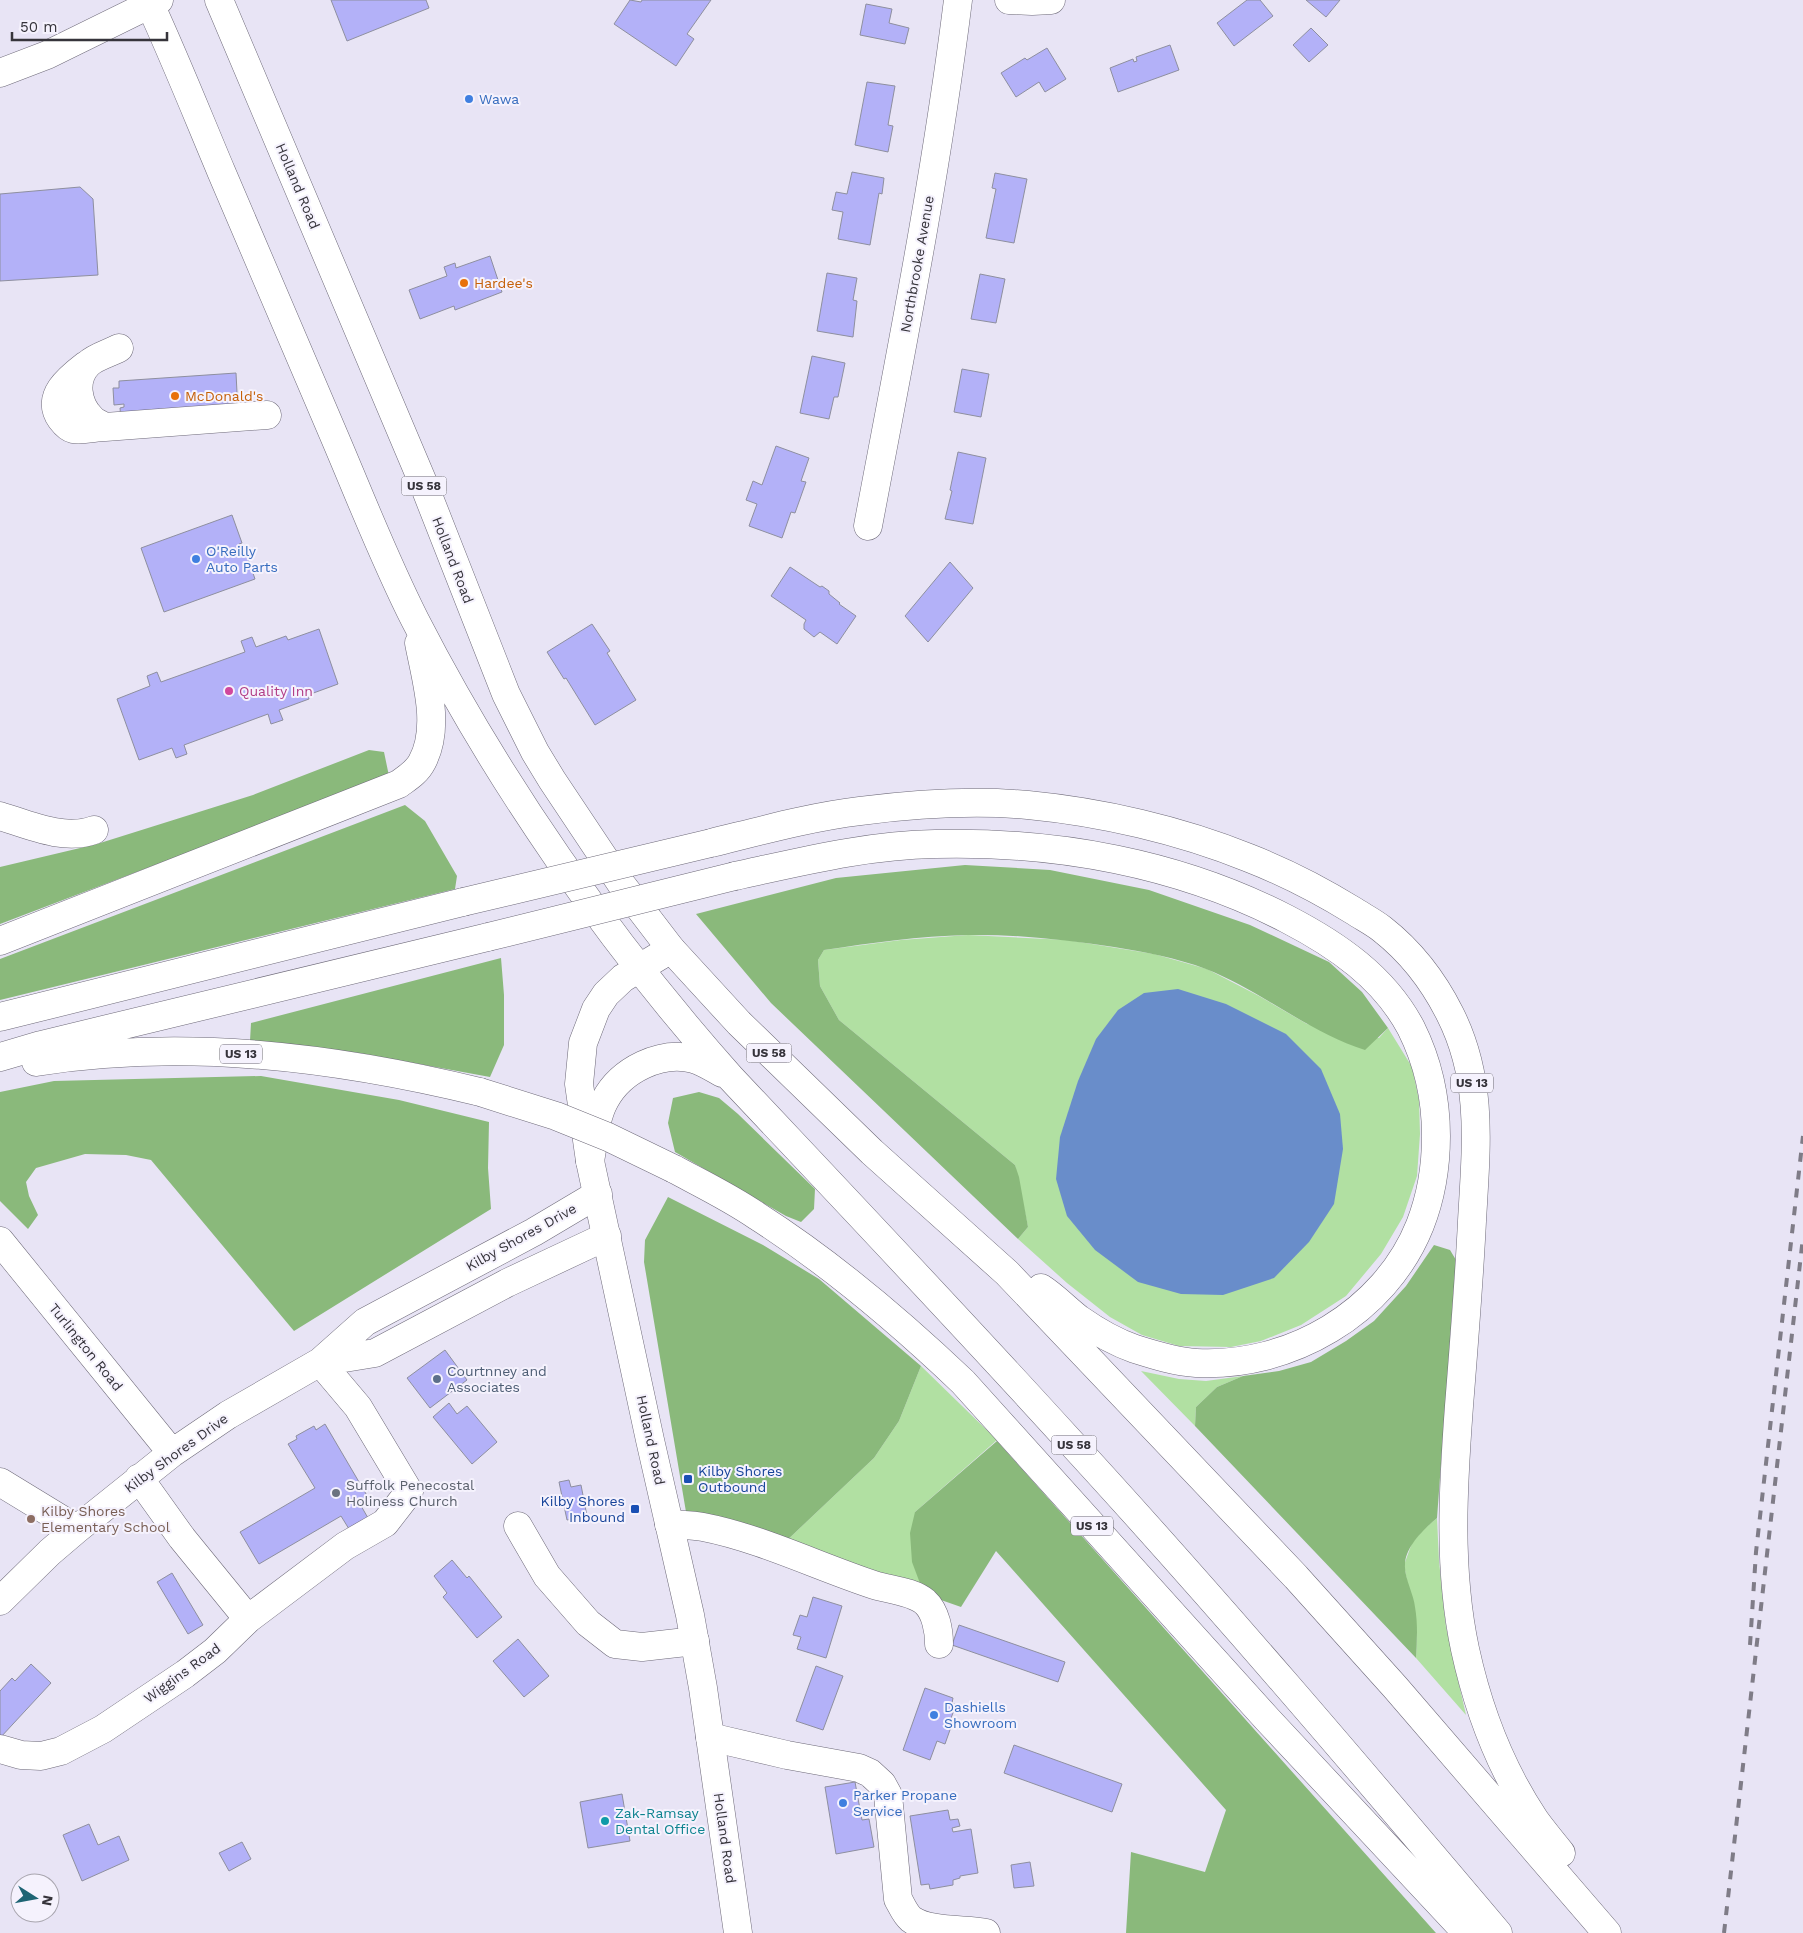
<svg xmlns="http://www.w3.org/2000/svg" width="1803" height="1933" font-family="'Work Sans',sans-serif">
<rect width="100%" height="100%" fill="#e8e4f5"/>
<path fill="#b1e0a2" d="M 968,935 L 1067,940 L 1154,954 L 1207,969 L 1259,996 L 1307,1024 L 1379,1038 L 1388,1028 L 1412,1067 L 1419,1100 L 1420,1134 L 1417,1176 L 1403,1217 L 1381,1254 L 1346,1296 L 1301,1325 L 1261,1341 L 1231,1347 L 1179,1346 L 1142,1335 L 1110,1317 L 1067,1283 L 1018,1239 L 1028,1227 L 1015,1165 L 839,1020 L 820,986 L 818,960 L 824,950 L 901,940 Z
M 921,1366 L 997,1440 L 915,1512 L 924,1594 L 782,1545 L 874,1458 L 899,1421 Z
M 1141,1371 L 1179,1379 L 1206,1381 L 1243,1376 L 1217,1387 L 1196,1407 L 1195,1426 Z
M 1437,1518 L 1439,1561 L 1446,1627 L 1466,1715 L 1416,1658 L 1417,1634 L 1404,1565 L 1412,1543 L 1423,1530 Z"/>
<path fill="#8ab97b" d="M 369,750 L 384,752 L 389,776 L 0,924 L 0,867 L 97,844 L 253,795 Z
M 405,805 L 425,821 L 457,876 L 455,889 L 0,1000 L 0,959 Z
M 965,865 L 1050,870 L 1149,890 L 1250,925 L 1329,962 L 1362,992 L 1388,1028 L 1365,1050 C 1308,1032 1262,991 1206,969 C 1177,958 1145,952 1114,947 C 1066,940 1016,934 967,935 C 920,936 871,943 824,950 L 818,960 L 820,986 L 839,1020 L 1015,1165 L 1019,1177 L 1028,1227 L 1018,1239 L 771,1003 L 696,914 L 836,878 Z
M 501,958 L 504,995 L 504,1045 L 490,1077 L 359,1053 L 250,1041 L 251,1023 Z
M 261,1076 L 399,1100 L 489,1122 L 488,1168 L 491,1209 L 294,1331 L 151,1160 L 126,1155 L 85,1154 L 36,1168 L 26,1182 L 29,1196 L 38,1215 L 28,1229 L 0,1201 L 0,1092 L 54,1081 Z
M 699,1092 L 719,1098 L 738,1114 L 815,1189 L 814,1209 L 801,1222 L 786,1216 L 675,1152 L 668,1123 L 673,1098 Z
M 668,1197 L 763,1245 L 819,1279 L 921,1366 L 899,1421 L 874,1458 L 782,1545 L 686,1512 L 644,1262 L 645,1240 Z
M 1434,1245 L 1450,1250 L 1456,1260 L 1437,1518 C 1424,1529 1405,1547 1405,1565 C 1404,1577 1414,1595 1415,1607 C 1418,1624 1417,1641 1416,1658 L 1195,1426 L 1196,1407 L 1217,1387 L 1243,1376 L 1279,1371 L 1311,1362 L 1346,1341 L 1374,1321 L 1406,1286 Z
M 997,1441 L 1436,1933 L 1126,1933 L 1131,1852 L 1205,1872 L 1226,1810 L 996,1551 L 961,1607 L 924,1594 L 912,1562 L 910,1533 L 915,1512 Z"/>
<path fill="#698dca" d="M 1178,989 L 1226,1004 L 1286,1034 L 1321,1069 L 1340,1114 L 1343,1149 L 1334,1204 L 1309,1242 L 1274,1278 L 1223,1295 L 1181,1294 L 1138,1282 L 1095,1250 L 1067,1216 L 1056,1179 L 1060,1137 L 1078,1081 L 1096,1039 L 1118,1010 L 1144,993 Z"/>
<path fill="#b3b1f8" stroke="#8e8f9f" d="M 331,0 L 426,0 L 429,8 L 347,41 Z
M 630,0 L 641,2 L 642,0 L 711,0 L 687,34 L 694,39 L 676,66 L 614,24 Z
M 1247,0 L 1260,0 L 1273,16 L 1234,46 L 1217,23 Z
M 1306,0 L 1340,0 L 1326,17 Z
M 866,4 L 892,9 L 889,23 L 909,28 L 905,44 L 860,35 Z
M 1311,28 L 1328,45 L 1309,62 L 1293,45 Z
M 1170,45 L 1179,70 L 1118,92 L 1110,68 L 1133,59 L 1134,62 L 1137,61 L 1136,57 Z
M 1047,48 L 1066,79 L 1045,92 L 1039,82 L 1016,97 L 1001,73 L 1025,58 L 1027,60 Z
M 867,82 L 895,86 L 888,125 L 893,126 L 888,152 L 855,145 Z
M 852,172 L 884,178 L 882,194 L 879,193 L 870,245 L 838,239 L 843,212 L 832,210 L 836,192 L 847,194 Z
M 995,173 L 1027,179 L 1014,243 L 986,238 L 996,189 L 992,188 Z
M 80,187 L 93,199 L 98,275 L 0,281 L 0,194 Z
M 490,256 L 502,292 L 455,310 L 454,306 L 420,319 L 409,290 L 447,276 L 444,267 L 455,263 L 456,268 Z
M 827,273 L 857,278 L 853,300 L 857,301 L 853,337 L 817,331 Z
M 980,274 L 1005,279 L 996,323 L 971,319 Z
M 812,356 L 845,363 L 838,397 L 834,397 L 829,419 L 800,413 Z
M 962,369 L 989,374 L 981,417 L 954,412 Z
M 236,373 L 238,412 L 121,420 L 120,408 L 124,407 L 124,404 L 114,405 L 113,388 L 119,388 L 119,381 Z
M 776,446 L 809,458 L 801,481 L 806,482 L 795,513 L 791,512 L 782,538 L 749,526 L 757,504 L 746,500 L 753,481 L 762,485 Z
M 958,452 L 986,458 L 973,524 L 945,519 L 952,491 L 950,490 Z
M 232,515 L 242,543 L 239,544 L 241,549 L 242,551 L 245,550 L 255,579 L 164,612 L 141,548 Z
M 950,562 L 973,588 L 928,642 L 905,616 Z
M 790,567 L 820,587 L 822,586 L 829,591 L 829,594 L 840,603 L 839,604 L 856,616 L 837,644 L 820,632 L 814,637 L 804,629 L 804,624 L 806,620 L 771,596 Z
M 592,624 L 610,651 L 607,653 L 636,700 L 595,725 L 566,678 L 564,679 L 547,652 Z
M 319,629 L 338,684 L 308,695 L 309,699 L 279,710 L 283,720 L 271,724 L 268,714 L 184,745 L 187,754 L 176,758 L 172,748 L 139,760 L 117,699 L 150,686 L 147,676 L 157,672 L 161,682 L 245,652 L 241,641 L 252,637 L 256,647 L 286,636 L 288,640 Z
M 445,1350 L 467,1380 L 430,1408 L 407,1378 Z
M 449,1403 L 457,1414 L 467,1406 L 497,1442 L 472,1464 L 433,1417 Z
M 325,1424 L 369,1499 L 360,1504 L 368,1518 L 349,1529 L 341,1516 L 259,1564 L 240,1532 L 315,1488 L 288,1444 L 297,1439 L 296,1436 L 314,1426 L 316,1430 Z
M 569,1480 L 571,1487 L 581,1485 L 587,1516 L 567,1520 L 559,1482 Z
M 452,1560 L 467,1578 L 469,1576 L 502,1617 L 477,1638 L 443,1597 L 447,1593 L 434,1576 Z
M 172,1573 L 203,1625 L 188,1634 L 157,1582 Z
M 813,1597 L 842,1606 L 826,1658 L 797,1649 L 801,1637 L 793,1635 L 800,1615 L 807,1617 Z
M 959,1625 L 1065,1662 L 1058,1682 L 952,1645 Z
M 518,1639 L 549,1676 L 524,1697 L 493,1661 Z
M 31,1664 L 51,1683 L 0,1738 L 0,1691 L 12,1678 L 15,1681 Z
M 816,1666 L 843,1676 L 823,1730 L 796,1721 Z
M 925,1688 L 953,1698 L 952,1703 L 956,1705 L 948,1726 L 951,1727 L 945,1744 L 937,1741 L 930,1760 L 903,1750 Z
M 1014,1745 L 1122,1784 L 1112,1812 L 1004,1773 Z
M 855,1782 L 862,1820 L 869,1819 L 874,1847 L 836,1854 L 825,1787 Z
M 622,1794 L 630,1841 L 588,1848 L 580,1802 Z
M 948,1810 L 950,1820 L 958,1819 L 960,1826 L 952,1828 L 953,1832 L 971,1829 L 978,1873 L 960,1876 L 960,1878 L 953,1880 L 953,1885 L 930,1889 L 929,1884 L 921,1885 L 910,1816 Z
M 89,1824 L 98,1845 L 119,1836 L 129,1860 L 82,1881 L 63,1835 Z
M 242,1842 L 251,1859 L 229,1871 L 219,1853 Z
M 1030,1862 L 1034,1886 L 1014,1888 L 1011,1865 Z"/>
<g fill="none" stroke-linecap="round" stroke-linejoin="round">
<defs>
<path id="minor" d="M 1009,0 L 1032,1 L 1051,0
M 0,73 L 47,55 L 159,0
M 119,348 C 110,353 95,357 88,364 C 73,379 77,404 91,418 C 94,422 100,424 105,427 L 267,415
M 86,365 C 69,378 45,397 61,419 C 64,423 68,428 73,429 C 82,431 96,427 105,427
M 868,526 C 901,351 936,177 958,0
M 0,816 C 29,825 64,841 94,830
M 0,1241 L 172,1453
M 320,1362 L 375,1353 L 507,1283 L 607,1236
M 139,1478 L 182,1538 L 248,1619
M 0,1482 L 77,1529
M 669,1524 C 680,1525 692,1525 703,1527 C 760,1538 819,1567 874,1585 C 890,1590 912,1591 925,1602 C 936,1612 939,1631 939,1644
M 518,1526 L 547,1576 L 588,1623 L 615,1644 L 642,1647 L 695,1641
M 0,1601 L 50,1552 L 77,1529 L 172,1453 L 228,1415 L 320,1362 L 365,1322 L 534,1232 L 598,1194
M 710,1737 L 787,1755 L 859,1768 L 870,1773 L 882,1784 L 888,1795 L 898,1899 C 902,1906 905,1914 911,1919 C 928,1932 965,1929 986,1933
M 0,1749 L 21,1755 L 41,1756 L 61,1751 L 103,1729 L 185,1674 L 215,1651 L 248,1619 L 345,1546 L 385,1523 L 409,1492 L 358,1407 L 320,1362"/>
<path id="major" d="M 671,949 L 623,978 L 606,994 L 596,1009 L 583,1043 L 579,1084 L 590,1161 L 650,1440 L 690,1615 L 703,1688 L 738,1933"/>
<path id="highway" d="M 148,0 C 174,56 197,114 221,171 C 259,260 297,349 335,438 C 361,499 385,561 415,620 C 498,782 609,941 730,1077 C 842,1196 955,1315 1065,1436 C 1214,1598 1356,1765 1498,1933
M 219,0 L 424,485 L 506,694 L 535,752 L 552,780 L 622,885 L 671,949 L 739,1023 L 872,1152 L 1007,1273 L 1296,1577 L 1395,1687 L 1607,1933
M 711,843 C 760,831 810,817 860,811 C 915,804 972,800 1028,805 C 1101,812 1180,830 1249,858 C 1285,872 1320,890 1354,911 C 1363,917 1373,922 1382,929 C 1410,951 1434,982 1450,1014 C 1484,1081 1476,1148 1472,1221 C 1469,1282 1464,1344 1459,1406 C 1453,1487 1448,1569 1465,1649 C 1478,1709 1501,1769 1535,1820 C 1543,1831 1552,1842 1561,1853
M 735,876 C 800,862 867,845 935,844 C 1056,841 1179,863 1287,919 C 1337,945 1384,977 1411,1028 C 1428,1062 1436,1099 1436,1136 C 1436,1166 1431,1197 1420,1225 C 1385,1313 1289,1368 1196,1363 C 1176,1362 1154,1355 1135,1349 C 1115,1342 1096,1331 1079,1319 C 1066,1309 1055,1297 1041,1288
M 0,941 L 399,784 C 407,778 417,772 422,762 C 441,727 426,680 419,643
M 0,1017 L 463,902
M 0,1057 L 41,1045 L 488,937
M 36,1062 C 184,1038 336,1057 480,1092
M 590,1161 C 594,1141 595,1118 605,1100 C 621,1070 661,1050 694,1059 C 704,1062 713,1068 722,1073
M 674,1169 C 702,1184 731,1198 757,1216 C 832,1264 899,1321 963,1382 L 1268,1720 L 1467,1933"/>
</defs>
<use href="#minor" stroke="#6e6a79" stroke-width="29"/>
<use href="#major" stroke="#6e6a79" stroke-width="29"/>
<use href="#highway" stroke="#6e6a79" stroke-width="29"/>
<use href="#minor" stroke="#fff" stroke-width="28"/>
<use href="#major" stroke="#fff" stroke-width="28"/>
<use href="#highway" stroke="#fff" stroke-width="28"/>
<path stroke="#7f7c87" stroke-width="4" stroke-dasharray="9 9" stroke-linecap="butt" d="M 1750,1645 L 1756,1552 L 1803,1136
M 1724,1933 L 1803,1237"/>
<defs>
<path id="highway-bridge" d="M 463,902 L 711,843
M 488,937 L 735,876
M 480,1092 L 556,1116 L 608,1137 L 674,1169"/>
</defs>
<use href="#highway-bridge" stroke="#6e6a79" stroke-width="29" stroke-linecap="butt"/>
<use href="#highway-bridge" stroke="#fff" stroke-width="28"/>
</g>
<g fill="#3f7fe0" stroke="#f5f2fd" stroke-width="2">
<circle cx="469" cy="99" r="5"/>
<circle cx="196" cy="559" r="5"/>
<circle cx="934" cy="1715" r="5"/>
<circle cx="843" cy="1803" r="5"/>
</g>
<g fill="#e8710a" stroke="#f5f2fd" stroke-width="2">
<circle cx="464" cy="283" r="5"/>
<circle cx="175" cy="396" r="5"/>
</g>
<circle fill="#d1479c" stroke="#f5f2fd" stroke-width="2" cx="229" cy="691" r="5"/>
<circle fill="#5c6f8a" stroke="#f5f2fd" stroke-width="2" cx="437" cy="1379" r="5"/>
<g fill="#1a4fb4" stroke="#f5f2fd" stroke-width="2">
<rect x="683" y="1474" width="10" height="10" rx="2.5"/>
<rect x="630" y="1504" width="10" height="10" rx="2.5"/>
</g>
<circle fill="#6b7280" stroke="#f5f2fd" stroke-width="2" cx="336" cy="1493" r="5"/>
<circle fill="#8d6e63" stroke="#f5f2fd" stroke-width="2" cx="31" cy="1519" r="5"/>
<circle fill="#0f9aa8" stroke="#f5f2fd" stroke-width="2" cx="605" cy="1821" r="5"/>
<g text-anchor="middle" stroke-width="4" stroke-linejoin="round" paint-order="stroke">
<g fill="#f5f2fd" stroke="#6f6d75" stroke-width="1">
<rect x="401.5" y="476.5" width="45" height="19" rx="4"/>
<rect x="746.5" y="1043.5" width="45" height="19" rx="4"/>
<rect x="220" y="1044.5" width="42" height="19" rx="4"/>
<rect x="1451" y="1073.5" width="42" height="19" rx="4"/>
<rect x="1051.5" y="1435.5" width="45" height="19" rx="4"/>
<rect x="1071" y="1516.5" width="42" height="19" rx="4"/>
</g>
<g font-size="12" font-weight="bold" fill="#36343b">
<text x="424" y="490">US 58</text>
<text x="769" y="1057">US 58</text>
<text x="241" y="1058">US 13</text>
<text x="1472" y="1087">US 13</text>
<text x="1074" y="1449">US 58</text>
<text x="1092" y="1530">US 13</text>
</g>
<g font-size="14" fill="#366cbe" stroke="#f5f2fd" text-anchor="start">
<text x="479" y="104">Wawa</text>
<text x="206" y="556">O'Reilly<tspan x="206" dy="16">Auto Parts</tspan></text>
<text x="944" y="1712">Dashiells<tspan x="944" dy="16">Showroom</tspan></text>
<text x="853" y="1800">Parker Propane<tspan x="853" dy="16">Service</tspan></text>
</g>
<g font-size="14" fill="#36343b" stroke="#f5f2fd">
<text transform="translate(298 186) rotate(67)" y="5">Holland Road</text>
<text transform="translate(917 264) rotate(-80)" y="5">Northbrooke Avenue</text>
<text transform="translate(453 560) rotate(69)" y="5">Holland Road</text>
<text transform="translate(521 1237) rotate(-29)" y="5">Kilby Shores Drive</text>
<text transform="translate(86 1347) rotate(51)" y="5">Turlington Road</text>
<text transform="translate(651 1440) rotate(78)" y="5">Holland Road</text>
<text transform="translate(176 1453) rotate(-36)" y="5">Kilby Shores Drive</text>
<text transform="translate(182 1673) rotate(-36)" y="5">Wiggins Road</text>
<text transform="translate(725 1838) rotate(82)" y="5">Holland Road</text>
</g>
<g font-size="14" fill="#c56008" stroke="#f5f2fd" text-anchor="start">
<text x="474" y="288">Hardee's</text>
<text x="185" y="401">McDonald's</text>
</g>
<g font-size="14" fill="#b23c85" stroke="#f5f2fd" text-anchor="start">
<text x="239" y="696">Quality Inn</text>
</g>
<g font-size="14" fill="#4e5e75" stroke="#f5f2fd" text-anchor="start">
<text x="447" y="1376">Courtnney and<tspan x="447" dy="16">Associates</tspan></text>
</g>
<g font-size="14" fill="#164399" stroke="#f5f2fd" text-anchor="start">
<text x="698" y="1476">Kilby Shores<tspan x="698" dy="16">Outbound</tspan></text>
<text x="625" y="1506" text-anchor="end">Kilby Shores<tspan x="625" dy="16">Inbound</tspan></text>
</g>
<g font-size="14" fill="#5b616d" stroke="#f5f2fd" text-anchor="start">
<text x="346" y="1490">Suffolk Penecostal<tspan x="346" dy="16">Holiness Church</tspan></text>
</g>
<g font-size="14" fill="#785e54" stroke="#f5f2fd" text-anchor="start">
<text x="41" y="1516">Kilby Shores<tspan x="41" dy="16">Elementary School</tspan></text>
</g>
<g font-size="14" fill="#0d838f" stroke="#f5f2fd" text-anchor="start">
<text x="615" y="1818">Zak-Ramsay<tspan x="615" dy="16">Dental Office</tspan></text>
</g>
</g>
<g transform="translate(35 1898) rotate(101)"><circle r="24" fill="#f5f2fd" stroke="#a9a6af"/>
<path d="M0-4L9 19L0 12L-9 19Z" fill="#1e6474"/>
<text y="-8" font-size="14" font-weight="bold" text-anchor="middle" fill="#36343b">N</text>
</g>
<path d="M12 32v8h155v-8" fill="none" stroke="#36343b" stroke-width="2.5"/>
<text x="20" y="32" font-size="15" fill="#36343b" stroke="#f5f2fd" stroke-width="4" paint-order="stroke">50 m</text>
</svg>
